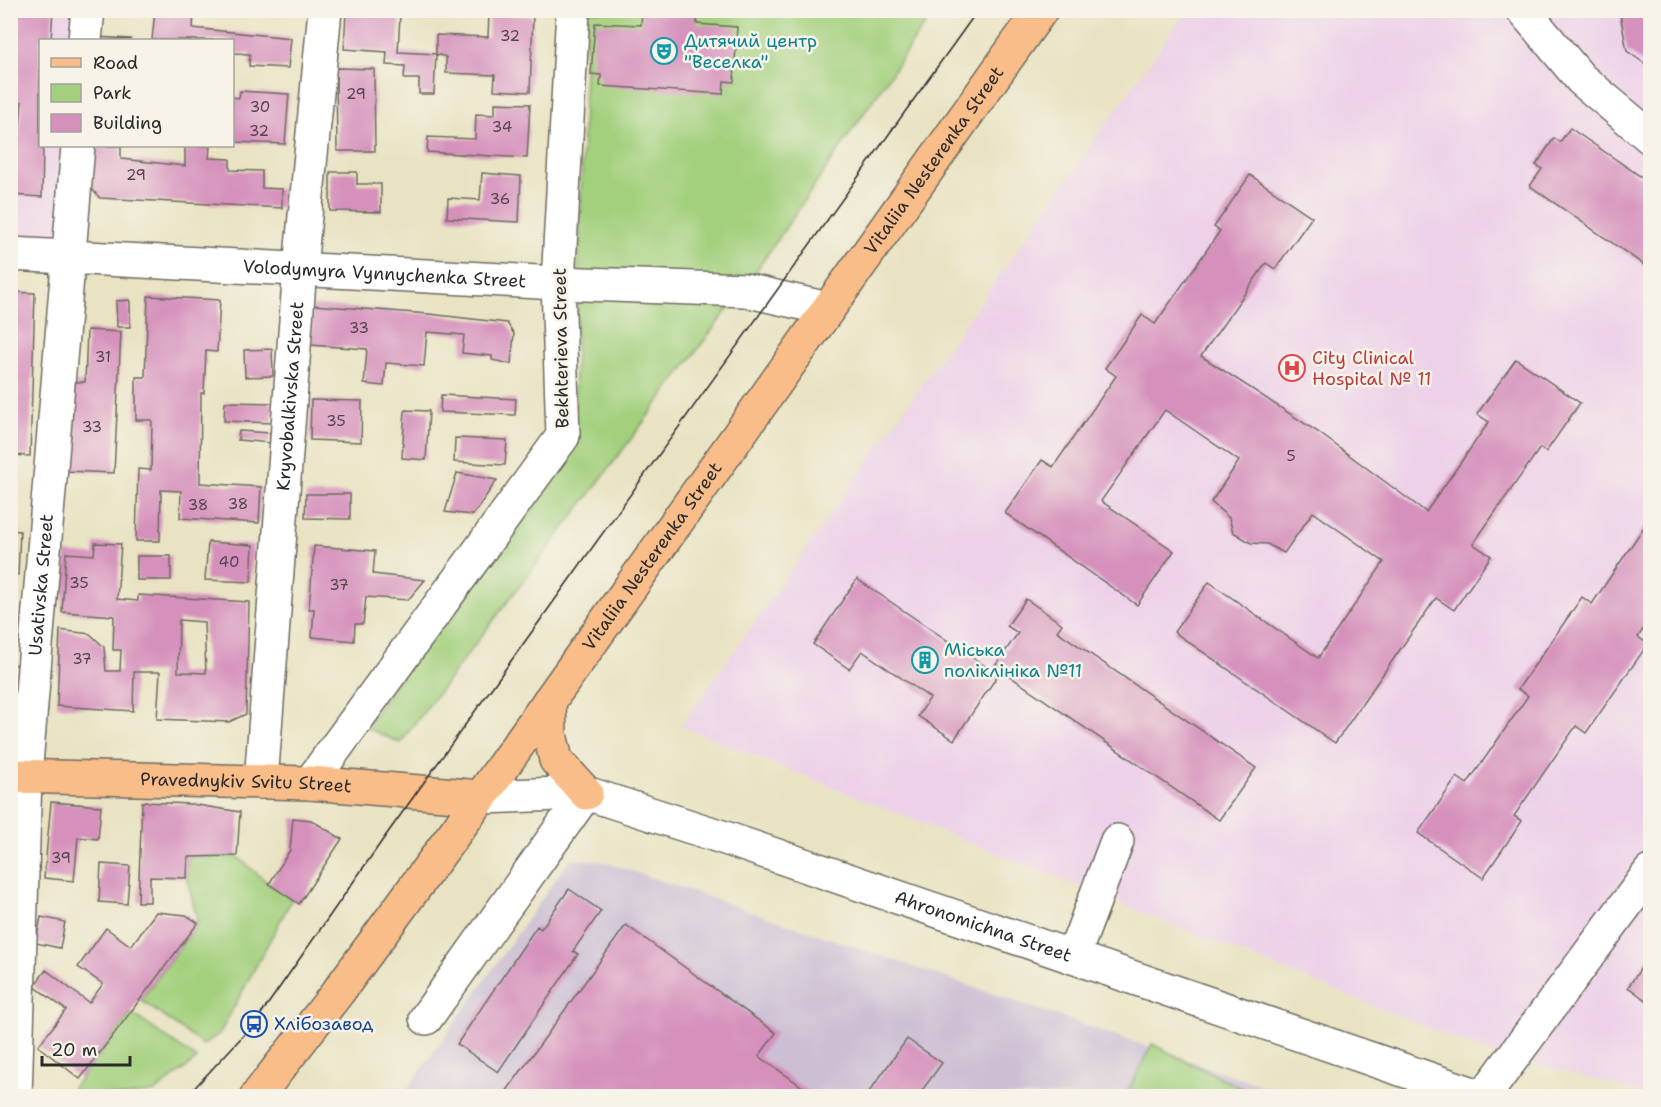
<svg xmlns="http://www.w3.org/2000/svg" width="1661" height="1107" font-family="'Shantell Sans',sans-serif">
<rect width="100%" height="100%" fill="#f7f3e8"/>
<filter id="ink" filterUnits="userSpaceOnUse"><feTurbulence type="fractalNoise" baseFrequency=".0167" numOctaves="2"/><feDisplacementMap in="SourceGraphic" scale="12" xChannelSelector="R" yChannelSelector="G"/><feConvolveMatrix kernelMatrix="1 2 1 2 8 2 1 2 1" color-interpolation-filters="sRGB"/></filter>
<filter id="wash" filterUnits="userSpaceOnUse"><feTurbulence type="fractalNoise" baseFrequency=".008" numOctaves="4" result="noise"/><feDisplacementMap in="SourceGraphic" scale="24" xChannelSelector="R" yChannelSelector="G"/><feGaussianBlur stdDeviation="1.35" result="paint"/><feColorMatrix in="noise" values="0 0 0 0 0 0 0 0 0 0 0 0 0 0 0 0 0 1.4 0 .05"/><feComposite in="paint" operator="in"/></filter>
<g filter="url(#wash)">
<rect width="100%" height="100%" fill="#e9e3c3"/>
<path fill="#edd1e9" d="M 10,11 L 80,11 L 77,40 L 40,40 L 40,146 L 67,146 L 59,239 L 11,240 Z
M 1186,11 L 1650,11 L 1650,1095 L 1480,1049 L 681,726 Z"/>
<path fill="#ccbfd4" d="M 570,859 L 605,862 L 1293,1096 L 410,1096 L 405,1093 Z"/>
<path fill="#a3d07d" stroke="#677e54" stroke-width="1.5" d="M 587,11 L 934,11 L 754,274 L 589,495 L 400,743 L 365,727 L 573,437 Z
M 237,856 L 269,884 L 292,899 L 220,1033 L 203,1045 L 141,1000 L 198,923 L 187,878 L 188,857 Z
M 131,1013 L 197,1059 L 155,1092 L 127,1096 L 67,1096 Z
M 1152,1044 L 1257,1096 L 1126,1096 Z"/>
<g id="blocks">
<path fill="#d590bc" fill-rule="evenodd" d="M 10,10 L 53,10 L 51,40 L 40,40 L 40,146 L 43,146 L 42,197 L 10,195 L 10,139 L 19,139 L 22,102 L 10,101 Z
M 155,10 L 194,10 L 193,28 L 291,38 L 288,68 L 249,66 L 250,54 L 232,53 L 232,40 L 152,40 Z
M 642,10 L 698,10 L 697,24 L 737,27 L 734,82 L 724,81 L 723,94 L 600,86 L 601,75 L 591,74 L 595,23 L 641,25 Z
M 1623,10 L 1650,10 L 1650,67 L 1627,51 L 1620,14 Z
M 346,12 L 400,15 L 398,52 L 436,54 L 436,35 L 488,37 L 489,14 L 533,16 L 530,92 L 494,90 L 495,75 L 446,73 L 446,57 L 436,54 L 434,94 L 419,94 L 419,79 L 404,79 L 405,66 L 386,65 L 387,52 L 344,49 Z
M 97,37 L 131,39 L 131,40 L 97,40 Z
M 336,68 L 374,69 L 375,151 L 337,151 Z
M 240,91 L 289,94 L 285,144 L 232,142 L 232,97 L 239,98 Z
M 495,103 L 530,104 L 527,158 L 427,152 L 428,137 L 475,139 L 476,114 L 495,115 Z
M 1570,128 L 1650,183 L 1650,269 L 1530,186 L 1542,169 L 1536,165 L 1554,138 L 1560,142 Z
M 89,146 L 121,146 L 121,159 L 185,166 L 185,146 L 210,146 L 209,158 L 230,159 L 230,170 L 262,171 L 262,188 L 282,189 L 282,208 L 100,198 L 86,183 Z
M 330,172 L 357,172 L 357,184 L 381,184 L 381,212 L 330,211 Z
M 482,173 L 521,176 L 519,222 L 447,218 L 448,198 L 480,200 Z
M 1250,175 L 1312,217 L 1275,269 L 1266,263 L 1201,356 L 1318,432 L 1426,512 L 1489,422 L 1477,414 L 1516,359 L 1580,403 L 1546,452 L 1540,448 L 1473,544 L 1491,556 L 1454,610 L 1436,598 L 1335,743 L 1174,632 L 1209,582 L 1318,658 L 1384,562 L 1313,512 L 1284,553 L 1267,544 L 1251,543 L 1233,532 L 1229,518 L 1211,502 L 1239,461 L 1165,410 L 1101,501 L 1174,551 L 1137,605 L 1005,513 L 1042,460 L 1053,467 L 1116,376 L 1105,368 L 1142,315 L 1155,324 L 1220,231 L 1214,227 Z
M 10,292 L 35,293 L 30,456 L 10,455 Z
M 148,296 L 220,300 L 217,352 L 206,351 L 204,393 L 201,393 L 200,483 L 261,487 L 259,523 L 180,518 L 181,491 L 161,490 L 160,541 L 136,541 L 138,469 L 151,470 L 152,420 L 136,420 L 136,377 L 145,377 Z
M 130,300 L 130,327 L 117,327 L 116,301 Z
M 312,305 L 429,314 L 507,323 L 514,334 L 511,364 L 492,360 L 492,356 L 462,353 L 464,335 L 427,332 L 424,366 L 386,363 L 384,386 L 364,384 L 367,349 L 310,345 Z
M 87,330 L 121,332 L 114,473 L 66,471 L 71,382 L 85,382 Z
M 272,349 L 273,376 L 245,377 L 244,350 Z
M 441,395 L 516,399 L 515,415 L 440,412 Z
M 311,400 L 362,401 L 361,442 L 310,440 Z
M 225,402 L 273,403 L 272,423 L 224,421 Z
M 405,410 L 429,411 L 426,460 L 402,458 Z
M 239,431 L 270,433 L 270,443 L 238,440 Z
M 455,438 L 507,440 L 505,465 L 454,462 Z
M 457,473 L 497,480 L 473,515 L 445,512 Z
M 306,494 L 350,494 L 350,519 L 305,518 Z
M 1650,518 L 1650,619 L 1638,637 L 1648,644 L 1586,733 L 1576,726 L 1514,816 L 1522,821 L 1483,878 L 1418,833 L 1457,777 L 1467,784 L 1528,696 L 1518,689 L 1582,597 L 1592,604 Z
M 10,530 L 20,531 L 18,575 L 10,574 Z
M 208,542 L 253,545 L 251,582 L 205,580 Z
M 95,543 L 121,544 L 117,599 L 138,601 L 138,595 L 249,602 L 246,714 L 229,722 L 157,719 L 160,672 L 134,672 L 133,711 L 57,706 L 60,630 L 90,634 L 104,647 L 106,671 L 120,671 L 121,650 L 113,650 L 114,616 L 62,612 L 66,553 L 94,555 ZM 179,620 L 204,622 L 206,673 L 178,672 Z
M 314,546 L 375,551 L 373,574 L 425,580 L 408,600 L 366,597 L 363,624 L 355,624 L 354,641 L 312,637 L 314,609 L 309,609 Z
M 137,556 L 171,556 L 171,580 L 137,580 Z
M 857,579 L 998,675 L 954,740 L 918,716 L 930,698 L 862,651 L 849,669 L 813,644 Z
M 1026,599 L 1062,624 L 1057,631 L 1256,768 L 1219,820 L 995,666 L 1018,633 L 1007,626 Z
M 10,664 L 18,665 L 15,700 L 10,700 Z
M 51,802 L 101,806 L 98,839 L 78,837 L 74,881 L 44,878 Z
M 142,802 L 191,804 L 240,812 L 237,856 L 188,857 L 187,878 L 150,877 L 150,902 L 138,902 Z
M 293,818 L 311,820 L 342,839 L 299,904 L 269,884 L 290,850 Z
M 101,864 L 130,866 L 127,904 L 99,902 Z
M 569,889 L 601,911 L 573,951 L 578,954 L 498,1072 L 457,1044 L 537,926 L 541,929 Z
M 156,912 L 186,915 L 198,923 L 80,1079 L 38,1046 L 66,1010 L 34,986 L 46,970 L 89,1003 L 103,984 L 78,967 L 106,928 L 131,946 Z
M 41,917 L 65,922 L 60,948 L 36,943 Z
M 626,925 L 776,1033 L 759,1056 L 815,1096 L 503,1096 Z
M 1650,955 L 1650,1003 L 1628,987 Z
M 907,1039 L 942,1063 L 918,1096 L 876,1096 L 869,1092 Z
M 34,1093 L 68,1094 L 67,1096 L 34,1096 Z"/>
</g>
</g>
<g filter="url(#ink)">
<use href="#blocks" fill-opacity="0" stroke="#6e6b60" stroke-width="1.5"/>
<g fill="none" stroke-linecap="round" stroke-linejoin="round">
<defs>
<g id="minor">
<path d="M 1523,10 L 1581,79 L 1650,137"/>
<path d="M 85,40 L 88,10"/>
<path id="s1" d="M 10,254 L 558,283 L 720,289 L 745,290 L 828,309"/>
<path id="s2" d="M 261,782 L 300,268 L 325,10"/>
<path d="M 310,783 L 563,436 L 558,283 L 573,10"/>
<path id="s3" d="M 481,797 L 586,793 L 725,838 L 1479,1096"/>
<path d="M 1073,957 L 1117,841"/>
<path d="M 426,1018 L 586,793"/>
<path id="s4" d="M 15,1096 L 25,776 L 78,146"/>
<path d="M 1484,1096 L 1650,872"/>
</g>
<g id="major">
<path d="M 549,701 L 550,734 L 556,760 L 586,793"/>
<path id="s5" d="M 10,776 L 310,783 L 481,797"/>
<path id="s6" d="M 257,1096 L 338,992 L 481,797 L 1041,10"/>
</g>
</defs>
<use href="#minor" stroke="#6e6b60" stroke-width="36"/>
<use href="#major" stroke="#6e6b60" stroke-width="36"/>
<use href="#minor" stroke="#fff" stroke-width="33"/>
<use href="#major" stroke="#f8bd89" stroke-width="33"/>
<path stroke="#2b2b2b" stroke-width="1.5" d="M 187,1096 L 254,1024 L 384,838 L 978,10"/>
</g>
</g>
<defs>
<symbol id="theatre-ring" viewBox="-11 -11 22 22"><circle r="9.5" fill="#f7f3e8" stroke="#0f9aa8" stroke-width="1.5"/><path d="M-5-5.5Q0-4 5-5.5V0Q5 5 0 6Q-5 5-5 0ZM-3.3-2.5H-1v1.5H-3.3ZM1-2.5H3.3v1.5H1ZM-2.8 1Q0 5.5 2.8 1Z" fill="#0f9aa8"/></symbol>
<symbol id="hospital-ring" viewBox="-11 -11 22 22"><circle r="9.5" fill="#f7f3e8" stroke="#e0444e" stroke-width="1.5"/><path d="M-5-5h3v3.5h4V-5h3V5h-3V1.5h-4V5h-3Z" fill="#e0444e"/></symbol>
<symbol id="building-ring" viewBox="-11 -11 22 22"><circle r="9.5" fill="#f7f3e8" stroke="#0f9aa8" stroke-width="1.5"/><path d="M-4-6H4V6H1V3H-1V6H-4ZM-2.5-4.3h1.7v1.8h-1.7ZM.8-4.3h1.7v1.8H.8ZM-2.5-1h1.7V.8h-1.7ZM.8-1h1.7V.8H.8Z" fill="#0f9aa8"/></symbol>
<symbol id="bus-ring" viewBox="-11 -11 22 22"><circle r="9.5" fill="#f7f3e8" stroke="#1a4fb4" stroke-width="1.5"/><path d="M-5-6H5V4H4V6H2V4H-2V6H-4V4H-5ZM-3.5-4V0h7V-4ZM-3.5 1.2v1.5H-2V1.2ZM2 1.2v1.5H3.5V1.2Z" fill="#1a4fb4"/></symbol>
</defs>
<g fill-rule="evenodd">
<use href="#theatre-ring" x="649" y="36" width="30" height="30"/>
<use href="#hospital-ring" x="1277" y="353" width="30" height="30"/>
<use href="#building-ring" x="910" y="645" width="30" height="30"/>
<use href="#bus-ring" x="239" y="1009" width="30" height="30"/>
</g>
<g text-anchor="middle" stroke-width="5" stroke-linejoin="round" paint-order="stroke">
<g font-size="15" fill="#56444f">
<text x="510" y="41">32</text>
<text x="356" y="99">29</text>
<text x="260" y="112">30</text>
<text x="502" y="132">34</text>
<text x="259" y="136">32</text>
<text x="136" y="180">29</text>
<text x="500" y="204">36</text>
<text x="359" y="333">33</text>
<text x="103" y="362">31</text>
<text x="336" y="426">35</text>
<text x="92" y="432">33</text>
<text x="1291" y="461">5</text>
<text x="238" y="509">38</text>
<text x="198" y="510">38</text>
<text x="229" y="567">40</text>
<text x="79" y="588">35</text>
<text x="339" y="590">37</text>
<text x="82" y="664">37</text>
<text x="61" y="863">39</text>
</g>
<g font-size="18" fill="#0d838f" stroke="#f7f3e8" text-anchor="start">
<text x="684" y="47">Дитячий центр<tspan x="684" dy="21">"Веселка"</tspan></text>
<text x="944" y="656">Міська<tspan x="944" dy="21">поліклініка №11</tspan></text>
</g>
<g font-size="18" fill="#2b2b2b" stroke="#f7f3e8">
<text dy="6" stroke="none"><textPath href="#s6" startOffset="1155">Vitaliia Nesterenka Street</textPath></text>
<text dy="6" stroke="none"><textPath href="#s1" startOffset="375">Volodymyra Vynnychenka Street</textPath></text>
<text transform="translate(561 348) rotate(-91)" y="6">Bekhterieva Street</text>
<text dy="6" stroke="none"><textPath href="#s2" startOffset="387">Kryvobalkivska Street</textPath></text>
<text dy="6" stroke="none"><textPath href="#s6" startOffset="669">Vitaliia Nesterenka Street</textPath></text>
<text dy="6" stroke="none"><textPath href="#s4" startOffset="512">Usativska Street</textPath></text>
<text dy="6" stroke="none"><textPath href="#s5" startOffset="236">Pravednykiv Svitu Street</textPath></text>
<text dy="6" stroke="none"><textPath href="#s3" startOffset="524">Ahronomichna Street</textPath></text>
</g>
<g font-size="18" fill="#be3a42" stroke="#f7f3e8" text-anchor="start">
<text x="1312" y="364">City Clinical<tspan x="1312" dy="21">Hospital № 11</tspan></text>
</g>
<g font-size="18" fill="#164399" stroke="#f7f3e8" text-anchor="start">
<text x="274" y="1030">Хлібозавод</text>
</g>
</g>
<rect width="1661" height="1107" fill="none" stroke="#f7f3e8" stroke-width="36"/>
<rect x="39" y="39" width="195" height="108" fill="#f7f3e8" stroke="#a5a39c" stroke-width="1.5"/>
<rect x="51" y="58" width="30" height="9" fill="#f8bd89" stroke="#a5a39c" stroke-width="1.5"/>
<text x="93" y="69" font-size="18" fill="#2b2b2b">Road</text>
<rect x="51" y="84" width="30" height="18" fill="#a3d07d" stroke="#a5a39c" stroke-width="1.5"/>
<text x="93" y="99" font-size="18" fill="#2b2b2b">Park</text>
<rect x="51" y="114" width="30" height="18" fill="#d590bc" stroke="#a5a39c" stroke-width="1.5"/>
<text x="93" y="129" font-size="18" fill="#2b2b2b">Building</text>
<path d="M42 1056v9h88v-9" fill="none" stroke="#2b2b2b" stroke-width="3"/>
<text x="51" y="1056" font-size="18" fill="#2b2b2b" stroke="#f7f3e8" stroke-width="4.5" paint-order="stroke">20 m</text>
</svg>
